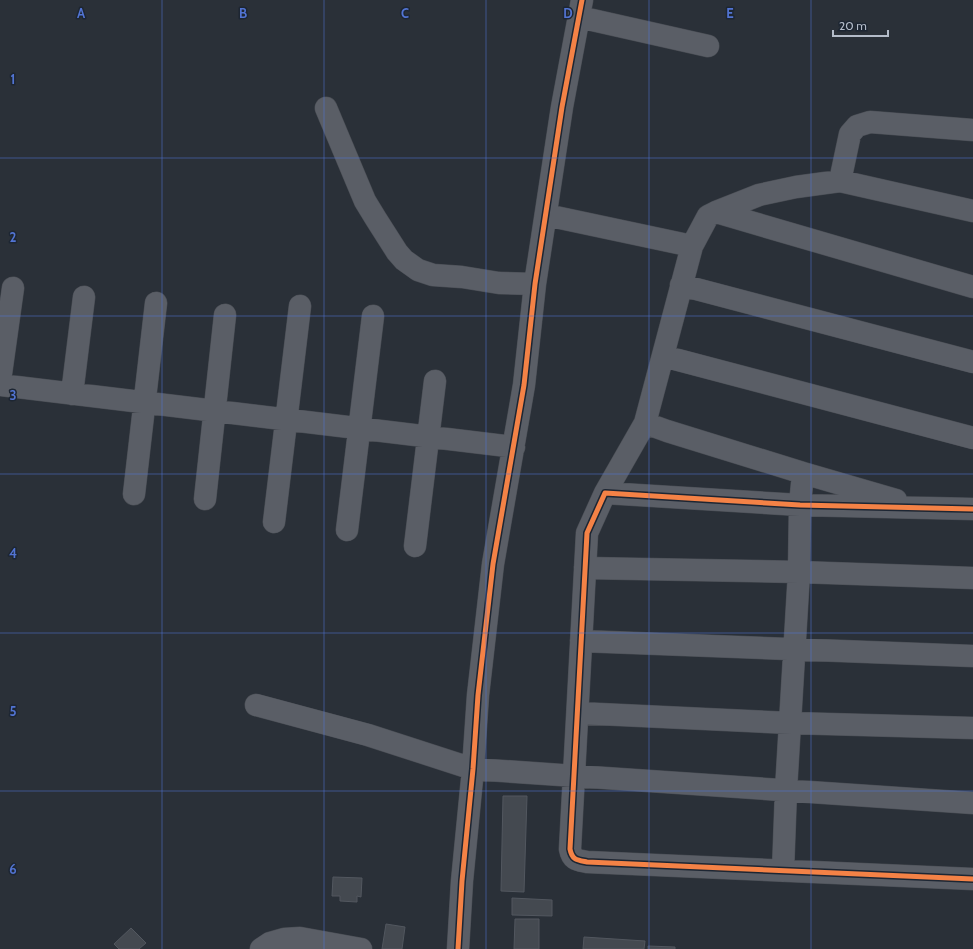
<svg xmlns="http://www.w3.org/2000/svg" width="973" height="949" font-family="Cabin,sans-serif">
<rect width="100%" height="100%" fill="#2a3038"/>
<path fill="#444950" stroke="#52575f" d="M 503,796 L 527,796 L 524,892 L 501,891 Z
M 333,877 L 362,878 L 361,897 L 357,896 L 357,902 L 340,901 L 340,896 L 332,896 Z
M 512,898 L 552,900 L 552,916 L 512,915 Z
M 515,919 L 539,919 L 539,949 L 514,949 Z
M 386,924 L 405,927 L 402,949 L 382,949 Z
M 131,928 L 146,943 L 139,949 L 119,949 L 114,944 Z
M 584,937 L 645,941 L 644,949 L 583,949 Z
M 648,946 L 675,947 L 675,949 L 648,949 Z"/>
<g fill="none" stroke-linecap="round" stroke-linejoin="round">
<defs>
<path id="minor" d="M 579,17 L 708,46
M 326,108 L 365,201 L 376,219 L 397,252 L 404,260 L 418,270 L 433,275 L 462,277 L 499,283 L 535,284
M 840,181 L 850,134 L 857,126 L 870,122 L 973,130
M 716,212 L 973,287
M 546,215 L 692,246 L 645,423
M 692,246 L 708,216 L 716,212 L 759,195 L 796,187 L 840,181 L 973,211
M 681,285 L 973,362
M 663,356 L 973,438
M 0,381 L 13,288
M 0,385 L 514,447
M 72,394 L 84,297
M 803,473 L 896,500
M 605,493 L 645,423 L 667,431 L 803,473 L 800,505 L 799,572 L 786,790 L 783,871
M 134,494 L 156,303
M 205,499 L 225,315
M 973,509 L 800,505 L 605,493 L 587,533 L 570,849 C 572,860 577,860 587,862 L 973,879
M 274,522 L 300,306
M 347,530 L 373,316
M 415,546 L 435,381
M 585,568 L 799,572 L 973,578
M 581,641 L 973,656
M 256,705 L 368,735 L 473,769 L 973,803
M 578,713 L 791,723 L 973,728
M 261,949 L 270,943 L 284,939 L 300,938 L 361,949
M 458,949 L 462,881 L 473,769 L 478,695 L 493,564 L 524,385 L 535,284 L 562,107 L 582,0"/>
</defs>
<use href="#minor" stroke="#484c53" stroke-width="23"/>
<use href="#minor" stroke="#5a5e66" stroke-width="22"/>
<defs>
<path id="cycleway" d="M 973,509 L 800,505 L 605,493 L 587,533 L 570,849 C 572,860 577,860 587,862 L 973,879
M 458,949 L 462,881 L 473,769 L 478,695 L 493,564 L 524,385 L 535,284 L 562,107 L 582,0"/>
</defs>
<use href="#cycleway" stroke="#1d2633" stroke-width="8"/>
<use href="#cycleway" stroke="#f48246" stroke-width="5"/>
</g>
<path fill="none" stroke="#5274d3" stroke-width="1" stroke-opacity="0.55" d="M 162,0 L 162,949M 324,0 L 324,949M 486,0 L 486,949M 649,0 L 649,949M 811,0 L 811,949M 0,158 L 973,158M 0,316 L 973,316M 0,474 L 973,474M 0,633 L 973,633M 0,791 L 973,791"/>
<g font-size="13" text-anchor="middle" font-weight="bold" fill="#5274d3" stroke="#1d2633" stroke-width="3" stroke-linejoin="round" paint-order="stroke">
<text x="81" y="18">A</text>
<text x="243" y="18">B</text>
<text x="405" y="18">C</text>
<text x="568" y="18">D</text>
<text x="730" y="18">E</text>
<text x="13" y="84">1</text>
<text x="13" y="242">2</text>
<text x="13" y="400">3</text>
<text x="13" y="558">4</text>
<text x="13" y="716">5</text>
<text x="13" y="874">6</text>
</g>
<path d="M833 30v6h55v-6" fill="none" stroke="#b4bcc9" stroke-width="2"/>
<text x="839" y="30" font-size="12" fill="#b4bcc9" stroke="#1d2633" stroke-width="3" paint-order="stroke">20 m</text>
</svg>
